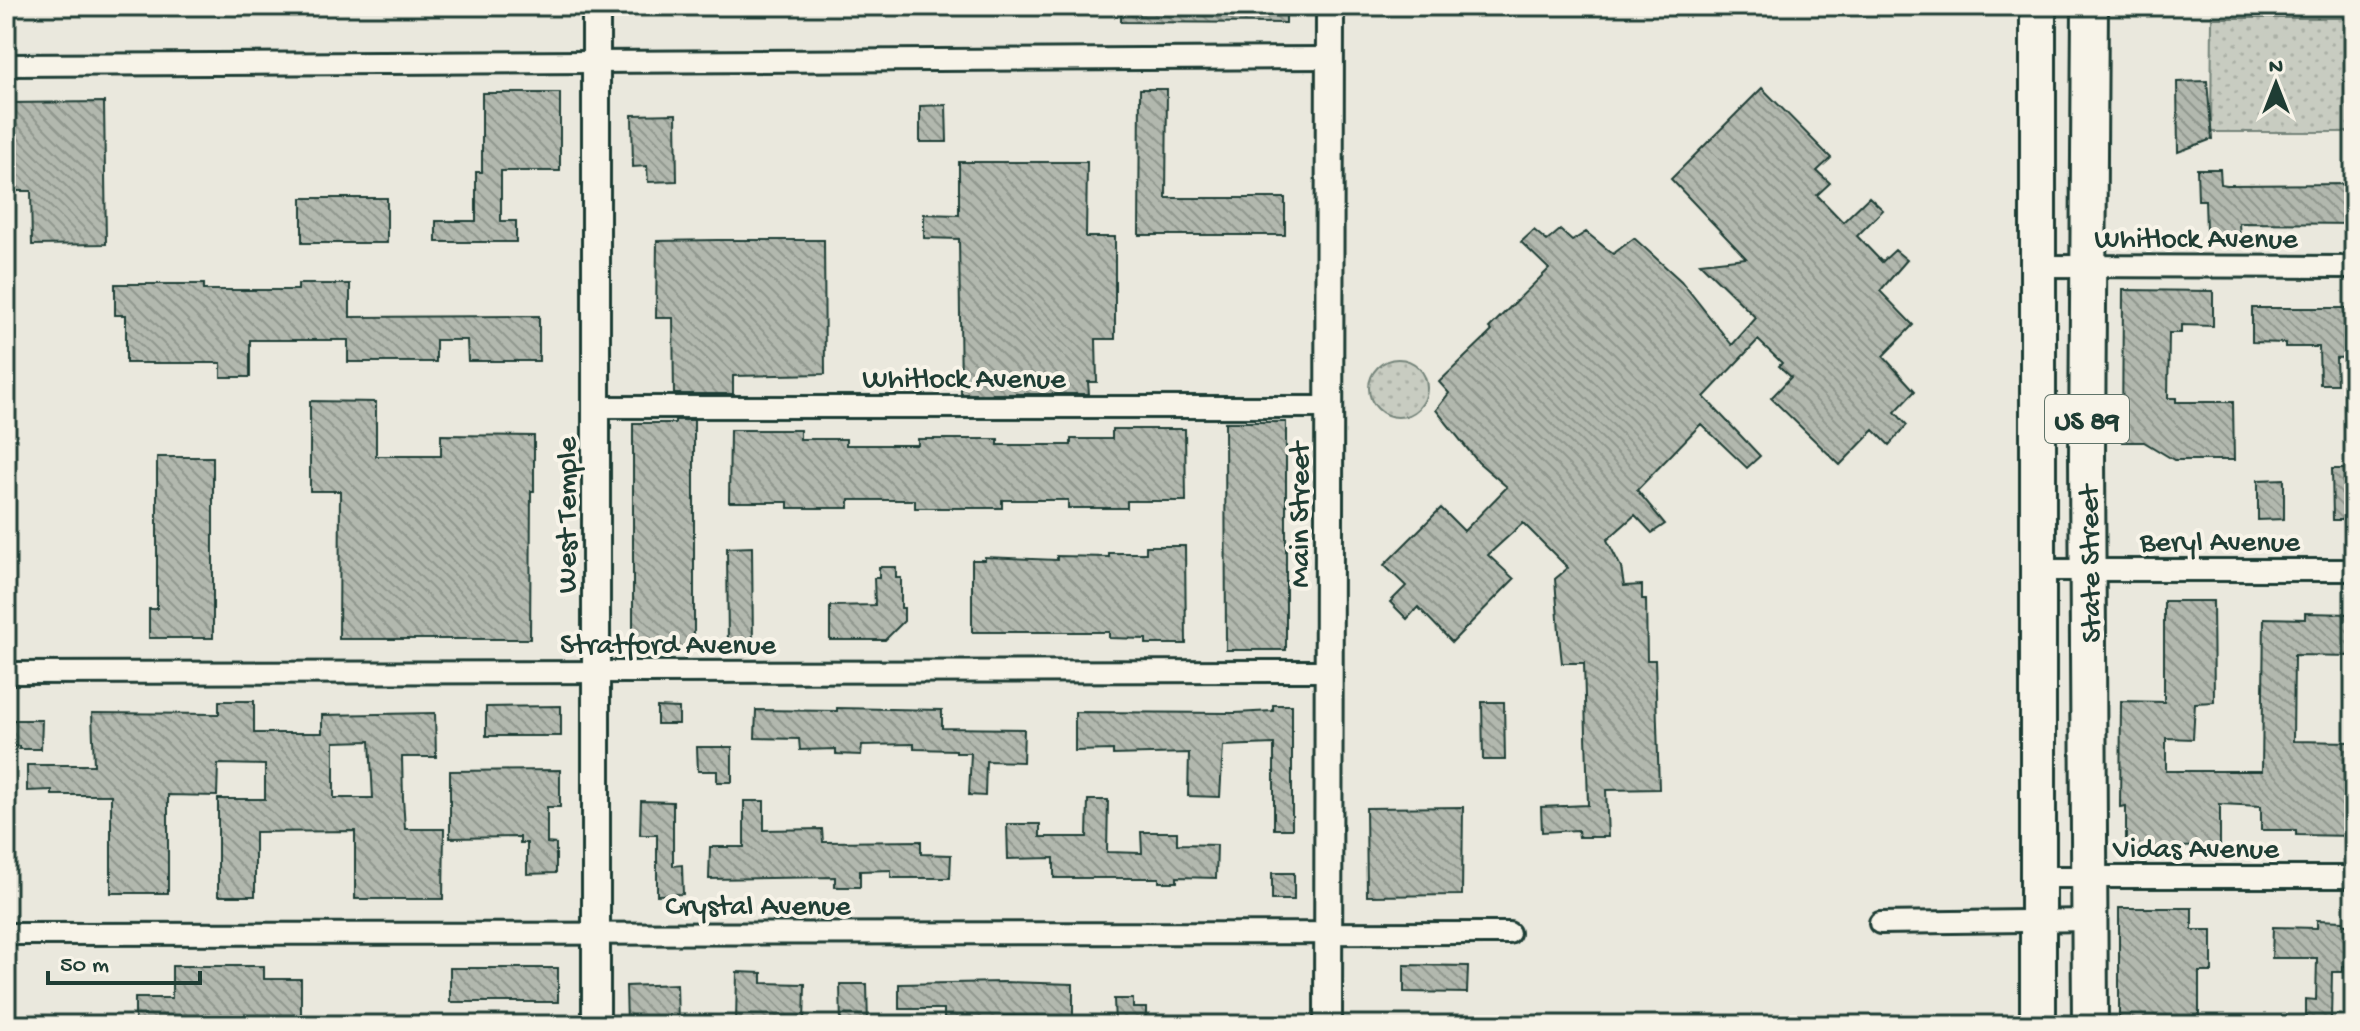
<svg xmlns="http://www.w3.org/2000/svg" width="2360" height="1031" font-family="'Gochi Hand',sans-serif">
<defs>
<pattern id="park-dots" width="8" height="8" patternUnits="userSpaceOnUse" patternTransform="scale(2)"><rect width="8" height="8" fill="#c8ccc1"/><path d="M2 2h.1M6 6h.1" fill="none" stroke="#abb0a6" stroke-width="1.8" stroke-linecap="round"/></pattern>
<pattern id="building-back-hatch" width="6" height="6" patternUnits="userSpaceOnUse" patternTransform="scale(2)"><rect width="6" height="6" fill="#b2b8ae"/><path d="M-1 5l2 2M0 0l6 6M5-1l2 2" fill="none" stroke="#90978e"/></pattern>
</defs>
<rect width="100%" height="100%" fill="#eae8dd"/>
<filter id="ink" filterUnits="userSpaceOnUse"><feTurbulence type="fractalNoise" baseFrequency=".0125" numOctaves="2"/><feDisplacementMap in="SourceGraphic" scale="16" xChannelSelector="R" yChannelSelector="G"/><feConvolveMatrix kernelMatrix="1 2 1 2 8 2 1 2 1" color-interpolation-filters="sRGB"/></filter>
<g filter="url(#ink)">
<path fill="url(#park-dots)" stroke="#74847a" stroke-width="2" d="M 2212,18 L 2354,18 L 2354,132 L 2211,132 Z
M1369 388a29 29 0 1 1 58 0a29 29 0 1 1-58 0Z"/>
<path fill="url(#building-back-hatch)" stroke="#1f3d34" stroke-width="2" fill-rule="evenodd" d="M 1121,6 L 1286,6 L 1286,23 L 1121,22 Z
M 2207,81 L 2212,139 L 2178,152 L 2177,82 Z
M 1762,88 L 1831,158 L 1817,171 L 1830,183 L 1817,195 L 1843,222 L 1869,197 L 1883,210 L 1857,236 L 1882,262 L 1895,250 L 1907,260 L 1880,291 L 1913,325 L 1883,356 L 1915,391 L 1895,412 L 1907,425 L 1889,445 L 1874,430 L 1840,465 L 1771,398 L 1791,377 L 1779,366 L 1782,363 L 1758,340 L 1704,397 L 1760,456 L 1747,468 L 1701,424 L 1637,490 L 1665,524 L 1652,533 L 1635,515 L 1607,540 L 1621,567 L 1624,586 L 1642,585 L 1642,599 L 1646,599 L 1647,660 L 1655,660 L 1659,789 L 1606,790 L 1608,837 L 1579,837 L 1578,830 L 1542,832 L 1541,807 L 1588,805 L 1584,663 L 1562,663 L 1560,645 L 1555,579 L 1568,568 L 1523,523 L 1488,555 L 1514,579 L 1452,642 L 1418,607 L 1407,619 L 1390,602 L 1406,586 L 1384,565 L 1441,508 L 1464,531 L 1507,487 L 1478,462 L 1436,410 L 1449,393 L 1439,382 L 1492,331 L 1489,328 L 1549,269 L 1521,242 L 1534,230 L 1547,241 L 1560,230 L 1572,241 L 1586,232 L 1613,254 L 1634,238 L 1681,281 L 1732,345 L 1756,318 L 1700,263 L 1746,258 L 1671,179 Z
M 1140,89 L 1167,89 L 1166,198 L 1285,198 L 1285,235 L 1139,235 Z
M 482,93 L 560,93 L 560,171 L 501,171 L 501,221 L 516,221 L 516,242 L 436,242 L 436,221 L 476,221 L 476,172 L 482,172 Z
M 104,102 L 106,244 L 32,245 L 31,191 L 6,191 L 6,103 Z
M 946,105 L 947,142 L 920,142 L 920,106 Z
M 676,114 L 677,181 L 648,182 L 647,166 L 633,167 L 632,115 Z
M 959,162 L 1087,162 L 1086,237 L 1115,237 L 1115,339 L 1096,339 L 1097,382 L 1088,382 L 1089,394 L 961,394 L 959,239 L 924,238 L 924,214 L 959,215 Z
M 2197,169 L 2220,169 L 2221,184 L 2227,185 L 2354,184 L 2354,224 L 2239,223 L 2240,239 L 2213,239 L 2213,230 L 2206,230 L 2205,200 L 2198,200 Z
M 302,198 L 387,198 L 387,243 L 302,243 Z
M 717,240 L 824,240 L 825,374 L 733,376 L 733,394 L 674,394 L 673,318 L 656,318 L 657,241 Z
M 115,284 L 204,284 L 204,290 L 298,290 L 298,284 L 350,284 L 350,317 L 539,316 L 539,361 L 468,361 L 467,340 L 436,340 L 436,362 L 348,362 L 348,340 L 250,340 L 250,377 L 221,377 L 221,363 L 126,363 L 126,315 L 115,315 Z
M 2123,290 L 2213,291 L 2213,326 L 2181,325 L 2181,333 L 2169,333 L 2168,398 L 2176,398 L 2176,402 L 2233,402 L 2234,460 L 2174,460 L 2144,442 L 2122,442 Z
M 2252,308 L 2354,308 L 2354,357 L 2336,358 L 2337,384 L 2320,384 L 2319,347 L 2285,347 L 2285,343 L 2252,342 Z
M 310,401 L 376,402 L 376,456 L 441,456 L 441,435 L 534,436 L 534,491 L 531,491 L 530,639 L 339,639 L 340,491 L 310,491 Z
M 675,420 L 694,420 L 694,650 L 633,650 L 633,423 L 675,423 Z
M 1225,422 L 1286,422 L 1286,650 L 1226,650 Z
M 1112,429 L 1185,429 L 1186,501 L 1127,501 L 1127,508 L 1068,508 L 1068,500 L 1002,500 L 1002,508 L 915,508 L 915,500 L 849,500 L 849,508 L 788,508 L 788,502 L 729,502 L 730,430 L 800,430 L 800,439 L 846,439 L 846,445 L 918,445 L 918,439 L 998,439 L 998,445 L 1071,445 L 1071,439 L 1112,439 Z
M 157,457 L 213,457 L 213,638 L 149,638 L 149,609 L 157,609 Z
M 2332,469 L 2354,469 L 2354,520 L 2333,520 Z
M 2284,479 L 2284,519 L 2258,520 L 2258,480 Z
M 1146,546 L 1185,546 L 1186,644 L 1146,644 L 1146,639 L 1109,638 L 1109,632 L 972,632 L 972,560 L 985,560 L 985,557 L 1057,560 L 1057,556 L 1109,557 L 1109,553 L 1146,553 Z
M 752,547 L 753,645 L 728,645 L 727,548 Z
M 879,567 L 896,567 L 896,578 L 901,578 L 901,608 L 904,608 L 904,621 L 885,640 L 830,640 L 830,606 L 875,605 L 874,578 L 879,578 Z
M 2164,601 L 2213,601 L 2214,702 L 2195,703 L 2193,739 L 2166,738 L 2166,771 L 2262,771 L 2264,618 L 2305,619 L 2305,613 L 2354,614 L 2354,656 L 2294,655 L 2293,741 L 2354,742 L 2354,836 L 2296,835 L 2296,830 L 2261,830 L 2261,806 L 2220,804 L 2220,846 L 2126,848 L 2126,806 L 2120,807 L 2121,701 L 2164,702 Z
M 219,701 L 254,701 L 254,733 L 322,733 L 322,715 L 435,713 L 436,757 L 402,757 L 403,798 L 405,829 L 444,829 L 443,899 L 355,899 L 355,831 L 255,832 L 255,896 L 218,896 L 218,799 L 265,799 L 265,765 L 218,764 L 217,796 L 168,795 L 168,893 L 111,893 L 111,795 L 52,795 L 52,790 L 27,791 L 27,765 L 94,765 L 92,713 L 219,714 ZM 370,741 L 373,798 L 334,798 L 334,742 Z
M 1482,702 L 1504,702 L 1505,760 L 1483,760 Z
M 1273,705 L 1292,705 L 1292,829 L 1274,829 L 1274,744 L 1223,746 L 1220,797 L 1188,796 L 1189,753 L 1113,755 L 1113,750 L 1075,751 L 1075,712 L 1235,713 L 1273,711 Z
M 561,706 L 561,736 L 486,736 L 486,707 Z
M 657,707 L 679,708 L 679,724 L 657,724 Z
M 837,708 L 942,710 L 942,728 L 1024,729 L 1023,762 L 986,761 L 985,796 L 969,795 L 971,753 L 956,753 L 956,750 L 914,749 L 914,744 L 862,745 L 861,755 L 836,754 L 836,749 L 800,750 L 799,739 L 755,738 L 756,710 L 837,711 Z
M 6,720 L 42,720 L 41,749 L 19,749 L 19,746 L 6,746 Z
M 697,747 L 732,747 L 732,782 L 717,782 L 717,771 L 698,771 Z
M 560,770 L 560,807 L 547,807 L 547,843 L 556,844 L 556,873 L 527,874 L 527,843 L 520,843 L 520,837 L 450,838 L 450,771 Z
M 1088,800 L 1108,800 L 1107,852 L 1142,853 L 1141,832 L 1177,832 L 1177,844 L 1217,845 L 1216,878 L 1177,877 L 1177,882 L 1159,882 L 1159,878 L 1054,878 L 1054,858 L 1008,859 L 1007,824 L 1040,824 L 1040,837 L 1087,837 Z
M 641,801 L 673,802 L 673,866 L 682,865 L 683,894 L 657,895 L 657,835 L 640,835 Z
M 744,801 L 764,801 L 764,830 L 822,829 L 823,842 L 921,841 L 921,854 L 951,855 L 950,878 L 891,878 L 891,870 L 860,871 L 860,887 L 835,887 L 835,877 L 709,879 L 710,847 L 744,847 Z
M 1463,807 L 1462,895 L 1367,896 L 1366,808 Z
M 1272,873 L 1294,873 L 1294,900 L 1272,900 Z
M 2119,908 L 2192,908 L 2192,930 L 2212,930 L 2212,972 L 2199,972 L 2199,1019 L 2157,1019 L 2157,1025 L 2119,1025 Z
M 2317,920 L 2343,921 L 2343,924 L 2354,924 L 2354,966 L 2343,966 L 2343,972 L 2332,972 L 2331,1020 L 2306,1020 L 2306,999 L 2316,1000 L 2317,958 L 2272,958 L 2273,927 L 2317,928 Z
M 1404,965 L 1468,966 L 1467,993 L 1404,992 Z
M 172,966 L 264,966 L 264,979 L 301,979 L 301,1025 L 135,1025 L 135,998 L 172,998 Z
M 450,968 L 558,968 L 558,1002 L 450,1002 Z
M 737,972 L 762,973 L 762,983 L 805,984 L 804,1024 L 736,1022 Z
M 1003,982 L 1073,984 L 1073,1017 L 1004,1016 L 1004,1025 L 980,1025 L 980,1018 L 944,1018 L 944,1009 L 899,1009 L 899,984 Z
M 677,984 L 678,1023 L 627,1024 L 626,986 Z
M 840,984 L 867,984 L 868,1025 L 841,1025 Z
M 1114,999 L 1133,999 L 1133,1008 L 1146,1008 L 1146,1025 L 1115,1025 Z"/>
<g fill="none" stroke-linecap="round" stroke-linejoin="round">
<defs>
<path id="minor" d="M 6,65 L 1330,58
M 2039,266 L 2354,267
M 597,407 L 1330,407
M 2039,570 L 2354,570
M 6,673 L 1330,671
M 2038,877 L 2354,877
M 1880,923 L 2090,920
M 6,934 L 1509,933"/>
<path id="tertiary" d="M 596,1025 L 596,6
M 1328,1025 L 1330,6"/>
<path id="primary" d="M 2090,6 L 2087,455 L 2090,1025
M 2038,1025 L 2038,6"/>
</defs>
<use href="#minor" stroke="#1f3d34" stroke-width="26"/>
<use href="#tertiary" stroke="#1f3d34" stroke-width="32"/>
<use href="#primary" stroke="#1f3d34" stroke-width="40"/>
<use href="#minor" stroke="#f7f3e8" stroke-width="20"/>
<use href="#tertiary" stroke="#f7f3e8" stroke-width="26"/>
<use href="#primary" stroke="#f7f3e8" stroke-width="34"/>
</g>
</g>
<g text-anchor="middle" stroke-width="8" stroke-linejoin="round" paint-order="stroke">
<rect fill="#f7f3e8" stroke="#60746a" stroke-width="2" x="2045" y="395" width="84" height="48" rx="6"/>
<g font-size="28" font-weight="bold" fill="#1f3d34">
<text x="2087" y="429">US 89</text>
</g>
<g font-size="30" fill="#1f3d34" stroke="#f7f3e8">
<text x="2196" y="247">Whitlock Avenue</text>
<text x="964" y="387">Whitlock Avenue</text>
<text transform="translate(565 515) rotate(-90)" y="10">West Temple</text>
<text transform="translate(1298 515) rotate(-90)" y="10">Main Street</text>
<text x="2220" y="550">Beryl Avenue</text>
<text transform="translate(2088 564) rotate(-91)" y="10">State Street</text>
<text x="668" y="653">Stratford Avenue</text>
<text x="2196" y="857">Vidas Avenue</text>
<text x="758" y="914">Crystal Avenue</text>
</g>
</g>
<rect width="2360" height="1031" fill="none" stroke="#f7f3e8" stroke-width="32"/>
<rect x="16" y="16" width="2328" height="999" fill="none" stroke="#1f3d34" stroke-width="3" filter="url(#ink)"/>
<g transform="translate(2276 84)" stroke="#f7f3e8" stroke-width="6" paint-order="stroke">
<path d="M0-6L14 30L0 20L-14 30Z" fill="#1f3d34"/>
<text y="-12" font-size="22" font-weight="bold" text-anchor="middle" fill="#1f3d34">N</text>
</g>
<path d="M48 971v12h152v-12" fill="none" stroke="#1f3d34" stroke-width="4"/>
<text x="60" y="971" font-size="24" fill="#1f3d34" stroke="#f7f3e8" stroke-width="6" paint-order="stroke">50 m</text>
</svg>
